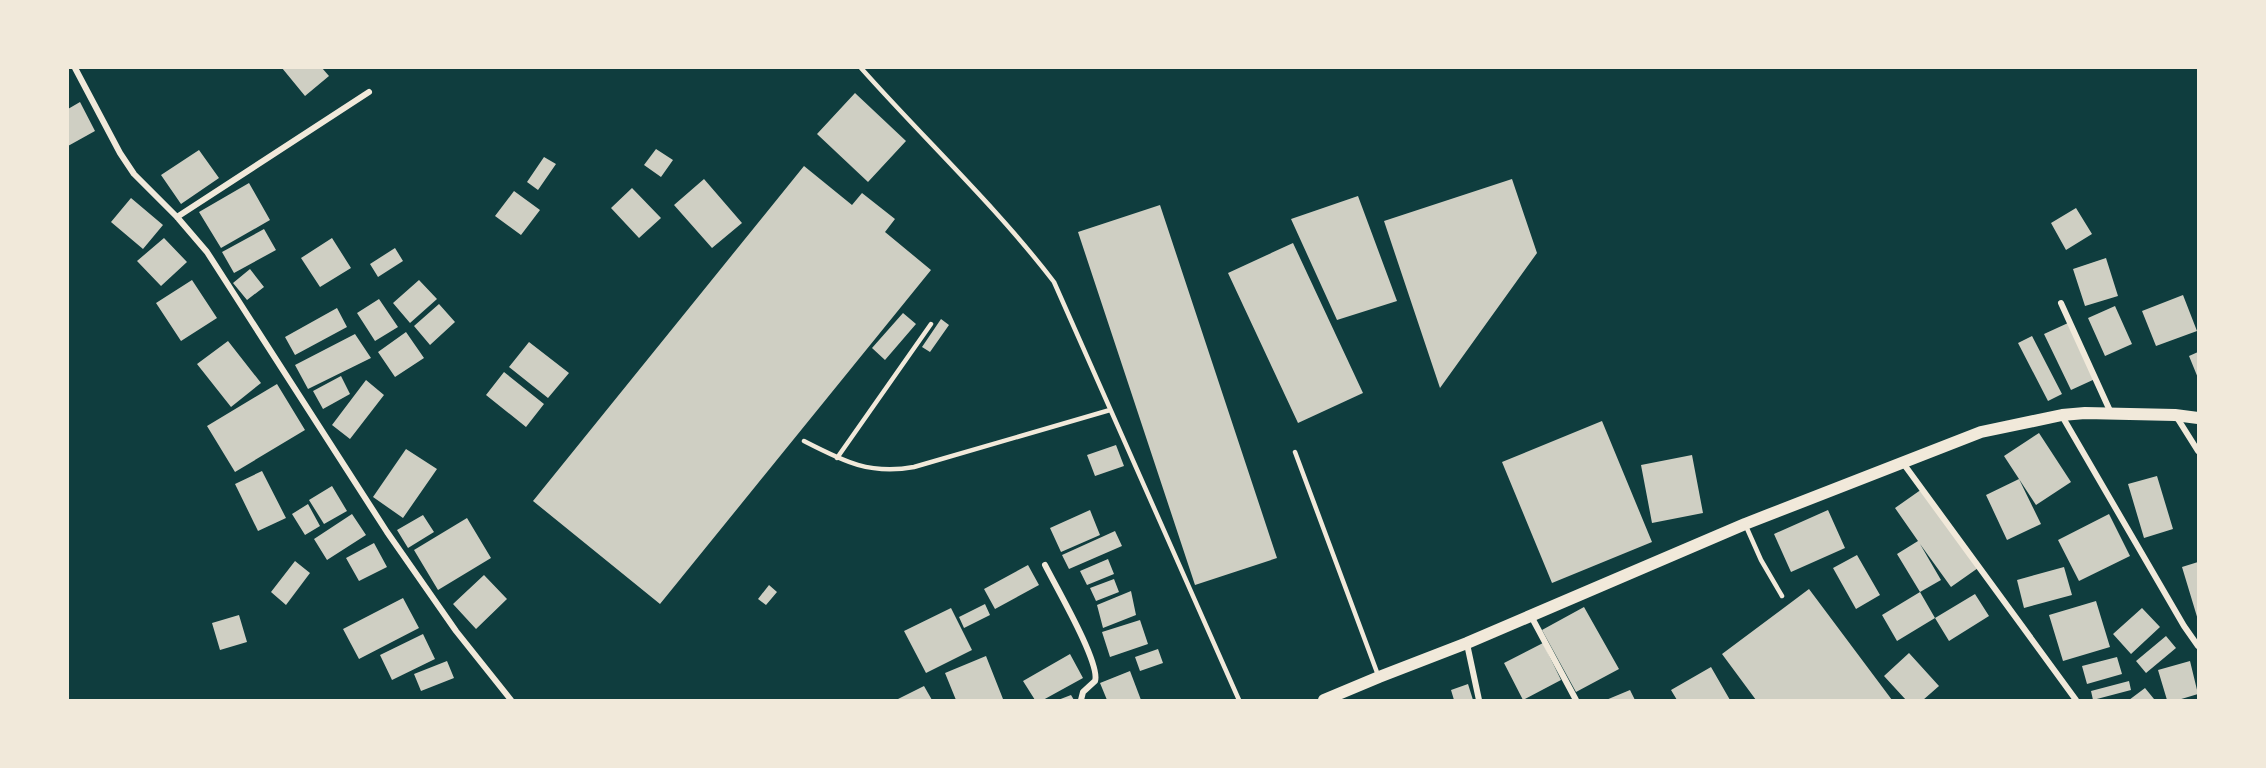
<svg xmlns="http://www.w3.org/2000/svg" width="2266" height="768" font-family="'DM Sans',sans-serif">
<rect width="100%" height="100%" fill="#0f3d3e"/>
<path fill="#cfcfc3" d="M 282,68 L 322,68 L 329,76 L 305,96 Z
M 855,93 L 906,141 L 868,182 L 817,134 Z
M 80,102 L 95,131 L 68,146 L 68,109 Z
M 656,149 L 673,160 L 661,177 L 644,165 Z
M 199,150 L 219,178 L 181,204 L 161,175 Z
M 544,157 L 556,164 L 538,190 L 527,182 Z
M 804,166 L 852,205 L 862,193 L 895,219 L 885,232 L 931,270 L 660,604 L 533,501 Z
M 704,179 L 742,223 L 712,248 L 674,205 Z
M 1512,179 L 1537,253 L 1440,388 L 1384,221 Z
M 249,183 L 270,220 L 221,248 L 199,212 Z
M 632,188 L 661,218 L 639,238 L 611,208 Z
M 514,191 L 540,210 L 521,235 L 495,216 Z
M 1358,196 L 1397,301 L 1337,320 L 1291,219 Z
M 131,198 L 163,225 L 143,249 L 111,222 Z
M 1160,205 L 1277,558 L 1195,585 L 1078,232 Z
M 2076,208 L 2092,234 L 2066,250 L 2051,223 Z
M 264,229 L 276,250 L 234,273 L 222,252 Z
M 164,238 L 187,262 L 161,286 L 137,261 Z
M 332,238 L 351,268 L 320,287 L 301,258 Z
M 1293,243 L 1363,393 L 1298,423 L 1228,273 Z
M 395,248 L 403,261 L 378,277 L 370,264 Z
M 2106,258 L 2118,296 L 2085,306 L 2073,269 Z
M 250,269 L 264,287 L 247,300 L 233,283 Z
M 192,280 L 217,318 L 181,341 L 156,303 Z
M 419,280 L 437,299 L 410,323 L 393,303 Z
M 2183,295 L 2197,331 L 2156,346 L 2142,311 Z
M 379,299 L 398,327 L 375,341 L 357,313 Z
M 439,304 L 455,322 L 430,345 L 414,326 Z
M 2115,306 L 2132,344 L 2105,356 L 2088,318 Z
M 337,308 L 347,327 L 295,355 L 285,337 Z
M 903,313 L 916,324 L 885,360 L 872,348 Z
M 941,319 L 949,325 L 930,352 L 922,347 Z
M 2068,323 L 2095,379 L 2071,390 L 2044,334 Z
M 406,332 L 424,358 L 395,377 L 378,352 Z
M 355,334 L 371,358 L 308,389 L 295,365 Z
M 2032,336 L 2062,394 L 2048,401 L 2018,343 Z
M 228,341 L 261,383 L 231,407 L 197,364 Z
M 529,342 L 569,373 L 548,398 L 509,367 Z
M 2198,352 L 2198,378 L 2189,356 Z
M 504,372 L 544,404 L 526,427 L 486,395 Z
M 341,376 L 350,394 L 323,409 L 313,391 Z
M 366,380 L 384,395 L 350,439 L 332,425 Z
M 277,384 L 305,430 L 235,472 L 207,426 Z
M 1602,421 L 1652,542 L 1552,583 L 1502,462 Z
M 2039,433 L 2071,482 L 2036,505 L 2004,456 Z
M 1116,445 L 1124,466 L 1095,476 L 1087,455 Z
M 406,449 L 437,469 L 403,518 L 373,497 Z
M 1692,455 L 1703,513 L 1652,523 L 1641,465 Z
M 262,471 L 286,518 L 258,531 L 235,484 Z
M 2157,476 L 2173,529 L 2144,538 L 2128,484 Z
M 2019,479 L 2041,524 L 2007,540 L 1986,495 Z
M 332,486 L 347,511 L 324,524 L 309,500 Z
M 1922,489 L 1978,568 L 1951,587 L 1920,544 L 1941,580 L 1920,592 L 1935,618 L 1897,641 L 1882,615 L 1920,592 L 1897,554 L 1918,541 L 1895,508 Z
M 308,504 L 320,526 L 305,535 L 292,514 Z
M 1090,510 L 1100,535 L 1061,552 L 1050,528 Z
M 1828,510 L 1845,548 L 1791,572 L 1774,534 Z
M 352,514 L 366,535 L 327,560 L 314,539 Z
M 2109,514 L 2130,556 L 2079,581 L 2058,540 Z
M 423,515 L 434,532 L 408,548 L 397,530 Z
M 467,518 L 491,558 L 438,590 L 414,550 Z
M 1115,531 L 1122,546 L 1069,569 L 1062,555 Z
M 374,543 L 387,567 L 359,581 L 346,558 Z
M 1857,555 L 1880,595 L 1856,609 L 1833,568 Z
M 1108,559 L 1114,574 L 1087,585 L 1080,571 Z
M 295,561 L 310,573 L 286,605 L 271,592 Z
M 2198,562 L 2198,620 L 2182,567 Z
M 1028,565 L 1039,585 L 995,609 L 984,589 Z
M 2064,567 L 2072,595 L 2024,608 L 2017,580 Z
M 484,575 L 507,599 L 476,629 L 453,604 Z
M 1114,579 L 1119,592 L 1096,601 L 1090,588 Z
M 769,585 L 777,592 L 766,605 L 758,599 Z
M 1809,589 L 1892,700 L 1756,700 L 1722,654 Z
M 1131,591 L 1136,615 L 1103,628 L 1097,605 Z
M 1975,594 L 1989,616 L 1949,641 L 1935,618 Z
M 403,598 L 419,628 L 359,659 L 343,629 Z
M 2096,601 L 2110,647 L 2063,661 L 2049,615 Z
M 985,604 L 990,615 L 964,628 L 959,617 Z
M 1584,607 L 1619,669 L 1576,692 L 1542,630 Z
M 951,608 L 972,650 L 926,673 L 904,631 Z
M 2142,608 L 2160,627 L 2131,654 L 2113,634 Z
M 239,615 L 247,642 L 220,650 L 212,623 Z
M 1140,620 L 1148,644 L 1110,657 L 1102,632 Z
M 423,634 L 435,659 L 392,680 L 380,655 Z
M 2166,636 L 2176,648 L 2146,673 L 2136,661 Z
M 1543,643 L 1561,680 L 1523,700 L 1504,663 Z
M 1158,649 L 1163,663 L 1140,671 L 1135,657 Z
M 1909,653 L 1939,686 L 1923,700 L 1906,700 L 1884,676 Z
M 1070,654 L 1083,678 L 1043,700 L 1035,700 L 1023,681 Z
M 986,656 L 1003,699 L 999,700 L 956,700 L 945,673 Z
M 2117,657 L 2122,674 L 2087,684 L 2082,666 Z
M 447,661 L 454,678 L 421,691 L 414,674 Z
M 2190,661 L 2198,694 L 2178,700 L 2167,700 L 2158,670 Z
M 1711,667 L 1730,700 L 1677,700 L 1671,690 Z
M 1130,671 L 1141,700 L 1107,700 L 1100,683 Z
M 2129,681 L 2131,690 L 2093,700 L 2091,691 Z
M 1468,684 L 1473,700 L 1454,700 L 1451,690 Z
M 924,686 L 932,700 L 896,700 Z
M 2145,688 L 2154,699 L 2152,700 L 2129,700 Z
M 1630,690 L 1635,700 L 1606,700 Z
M 1071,695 L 1074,700 L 1058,700 Z"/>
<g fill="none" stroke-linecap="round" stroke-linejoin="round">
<path stroke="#f1e9da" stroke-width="4.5" d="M 861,68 C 925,140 995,205 1054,282 L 1239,700
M 804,441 C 843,461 869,475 914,467 L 1110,410
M 1295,452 L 1378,675
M 837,458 L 931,324
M 1745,524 L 1761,560 L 1782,596"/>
<path stroke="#f1e9da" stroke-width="6" d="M 75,68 L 120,153 L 134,174 L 177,217 L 207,252 L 387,532 L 456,631 L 511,700
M 177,217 L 369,92
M 2061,303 L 2111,413
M 2062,416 L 2184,626 L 2198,646
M 2176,416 L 2198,451
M 1903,463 L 2076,700
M 1045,565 C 1055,585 1101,664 1095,681 L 1083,692 L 1081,700
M 1531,616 L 1576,700
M 1467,644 L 1479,700"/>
<path stroke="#f1e9da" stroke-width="12" d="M 1324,700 L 1379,677 L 1467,643 L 1745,524 L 1981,432 L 2062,415 L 2085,413 L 2175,415 L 2198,418"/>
</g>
<rect width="2266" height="768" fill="none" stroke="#f1e9da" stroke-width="138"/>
</svg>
